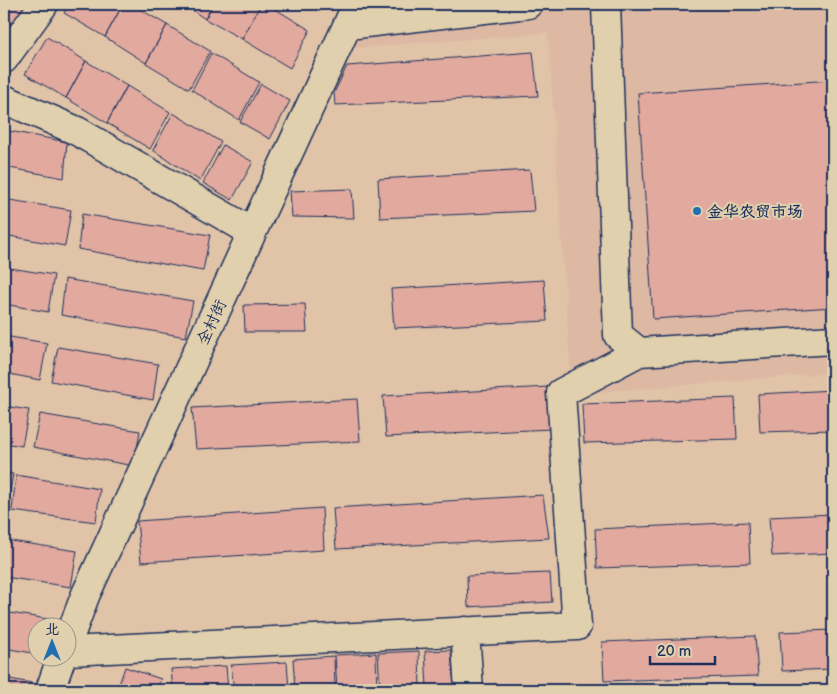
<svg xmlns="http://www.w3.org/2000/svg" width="837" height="694" font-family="'Balsamiq Sans','LXGW WenKai TC',sans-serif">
<rect width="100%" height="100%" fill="#e1c4a8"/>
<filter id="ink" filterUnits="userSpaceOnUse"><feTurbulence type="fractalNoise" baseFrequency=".02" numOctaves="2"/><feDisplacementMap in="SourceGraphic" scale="10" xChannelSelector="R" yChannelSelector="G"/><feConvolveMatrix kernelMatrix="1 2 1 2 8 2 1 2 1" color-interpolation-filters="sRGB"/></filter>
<g filter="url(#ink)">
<path fill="#ddb9a4" d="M 376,4 L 833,4 L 833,373 L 572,394 L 548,33 L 354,48 Z"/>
<path fill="#e2a99e" stroke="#1b2f5e" d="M 4,4 L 30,4 L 16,27 L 4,19 Z
M 69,4 L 123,4 L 105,37 L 64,13 Z
M 123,4 L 131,4 L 167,25 L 146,63 L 105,37 Z
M 183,4 L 213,4 L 205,19 Z
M 213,4 L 261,4 L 242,39 L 205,19 Z
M 261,4 L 267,4 L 310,30 L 290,68 L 242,39 Z
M 167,25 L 210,51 L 189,89 L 146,63 Z
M 47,37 L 86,61 L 66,98 L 25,74 Z
M 533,52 L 538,96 L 335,105 L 334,93 L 347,66 Z
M 211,53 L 259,82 L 239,120 L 192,90 Z
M 86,61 L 127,86 L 107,123 L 66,98 Z
M 833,80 L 833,307 L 653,319 L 638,93 Z
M 261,84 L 290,101 L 270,139 L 240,122 Z
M 127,86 L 170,112 L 150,149 L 107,123 Z
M 173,113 L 221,142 L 200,181 L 153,150 Z
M 4,130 L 67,142 L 64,178 L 4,167 Z
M 223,145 L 253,162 L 232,200 L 203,183 Z
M 530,170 L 534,211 L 380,218 L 378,179 Z
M 352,189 L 354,218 L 292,217 L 290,191 Z
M 4,199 L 71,210 L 65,246 L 4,235 Z
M 82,214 L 210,235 L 203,271 L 78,249 Z
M 4,267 L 54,275 L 48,312 L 4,304 Z
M 65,279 L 193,301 L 186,337 L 61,315 Z
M 544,280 L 547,321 L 394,328 L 391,289 Z
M 305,304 L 307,332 L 245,332 L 244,305 Z
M 4,336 L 47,343 L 40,380 L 4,373 Z
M 58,347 L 158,364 L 153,400 L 51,381 Z
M 548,387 L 551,429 L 386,437 L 383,396 Z
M 833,390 L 833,430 L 760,432 L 758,394 Z
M 735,398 L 737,439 L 584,443 L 582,404 Z
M 357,399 L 360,441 L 196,449 L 192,408 Z
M 4,406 L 29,410 L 22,446 L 4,443 Z
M 40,414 L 140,431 L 134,466 L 33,447 Z
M 4,473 L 13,474 L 7,510 L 4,509 Z
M 16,475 L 100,489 L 96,522 L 12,511 Z
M 543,495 L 549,538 L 336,549 L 333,508 Z
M 322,508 L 324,550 L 141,562 L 137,521 Z
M 833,514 L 833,553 L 772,556 L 769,517 Z
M 748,522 L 750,563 L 597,568 L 595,529 Z
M 4,540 L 77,551 L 71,587 L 4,577 Z
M 550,573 L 552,602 L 468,607 L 467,576 Z
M 4,612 L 54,620 L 53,626 L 38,626 L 38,654 L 4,648 Z
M 833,630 L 833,669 L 782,671 L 780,632 Z
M 755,636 L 758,676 L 604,681 L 602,642 Z
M 451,650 L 454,686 L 427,688 L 425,651 Z
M 419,651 L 420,690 L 380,690 L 378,653 Z
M 376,653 L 377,690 L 337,690 L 335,655 Z
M 334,656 L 335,690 L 295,690 L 293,659 Z
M 287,662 L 289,690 L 234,690 L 231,665 Z
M 226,666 L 228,690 L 173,690 L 171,669 Z
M 125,667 L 161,679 L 156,690 L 117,690 Z
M 4,678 L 32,683 L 31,690 L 4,690 Z"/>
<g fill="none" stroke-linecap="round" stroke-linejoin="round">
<defs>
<path id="minor" d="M 606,4 L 618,335 L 639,352 L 833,340
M 348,25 L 528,4
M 4,59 L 44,4
M 4,99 L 77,131 L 252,232
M 465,631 L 469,690
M 68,641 L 85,596 L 357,4
M 68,651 L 577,626 L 561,393 L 639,352
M 50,690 L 62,656"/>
</defs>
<use href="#minor" stroke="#1b2f5e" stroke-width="31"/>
<use href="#minor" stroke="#e1d0ad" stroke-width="28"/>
</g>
</g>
<circle fill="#1f6fb2" stroke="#e1d0ad" stroke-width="2" cx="697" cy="211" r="5"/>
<g text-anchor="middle" stroke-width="4" stroke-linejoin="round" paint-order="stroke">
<g font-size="16" font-weight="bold" fill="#1b2f5e" stroke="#e1d0ad" text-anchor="start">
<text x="707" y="217">金华农贸市场</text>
</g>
<g font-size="16" fill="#1b2f5e" stroke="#e1d0ad">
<text transform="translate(211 322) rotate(-65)" y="6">全村街</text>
</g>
</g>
<rect width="837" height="694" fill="none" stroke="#e1d0ad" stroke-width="20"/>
<rect x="10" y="10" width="817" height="674" fill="none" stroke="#1b2f5e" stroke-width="2" filter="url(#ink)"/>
<g transform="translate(52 642)"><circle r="24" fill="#e1d0ad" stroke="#92908d"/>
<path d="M0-4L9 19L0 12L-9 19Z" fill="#1f6fb2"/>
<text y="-8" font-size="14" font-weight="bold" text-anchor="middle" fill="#1b2f5e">北</text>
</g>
<path d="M650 656v8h65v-8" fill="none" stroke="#1b2f5e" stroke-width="2.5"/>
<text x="657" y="656" font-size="15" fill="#1b2f5e" stroke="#e1d0ad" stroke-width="4" paint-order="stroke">20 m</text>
</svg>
